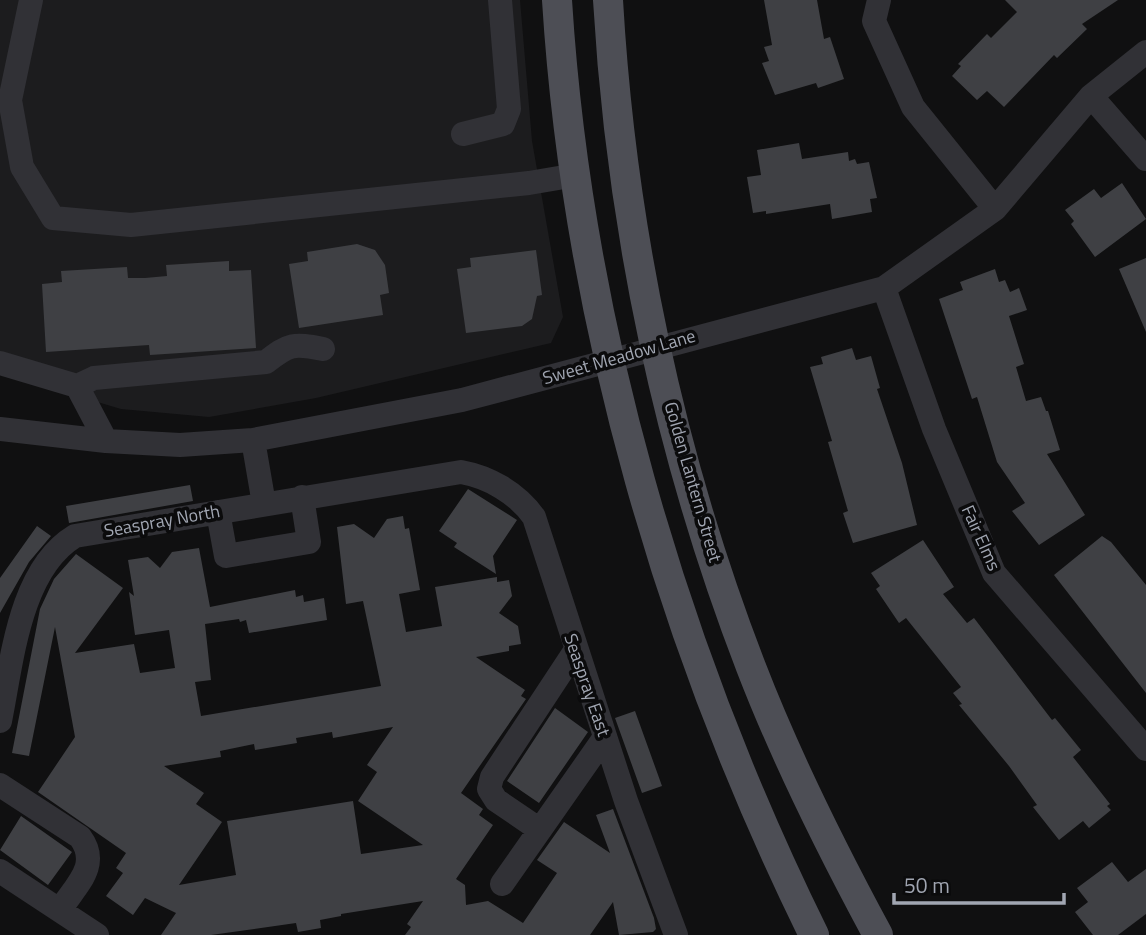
<svg xmlns="http://www.w3.org/2000/svg" width="1146" height="935" font-family="'Titillium Web',sans-serif">
<rect width="100%" height="100%" fill="#101011"/>
<path fill="#1c1c1e" d="M 0,0 L 520,0 L 532,141 L 563,317 L 551,343 L 316,398 L 209,417 L 121,409 L 0,373 Z"/>
<path fill="#3f4044" fill-rule="evenodd" d="M 764,0 L 817,0 L 824,39 L 830,37 L 844,79 L 818,88 L 816,83 L 775,95 L 762,63 L 769,61 L 764,47 L 772,45 Z
M 1005,0 L 1118,0 L 1082,24 L 1087,29 L 1057,58 L 1054,55 L 1004,107 L 987,91 L 977,100 L 952,76 L 961,66 L 958,64 L 987,34 L 991,38 L 1017,12 Z
M 799,143 L 802,159 L 848,152 L 849,161 L 855,159 L 857,164 L 869,162 L 877,198 L 870,199 L 872,212 L 832,219 L 830,204 L 766,214 L 766,211 L 753,213 L 747,177 L 761,175 L 757,150 Z
M 1122,183 L 1146,219 L 1095,257 L 1071,224 L 1074,221 L 1065,210 L 1094,189 L 1101,198 Z
M 357,244 L 375,250 L 385,265 L 389,293 L 380,295 L 383,315 L 299,328 L 289,264 L 308,261 L 307,252 Z
M 536,250 L 542,295 L 537,296 L 532,319 L 522,326 L 466,333 L 457,269 L 471,267 L 470,258 Z
M 1146,258 L 1146,332 L 1119,269 Z
M 229,261 L 229,271 L 251,270 L 256,348 L 150,355 L 149,345 L 46,352 L 42,284 L 62,282 L 61,271 L 127,267 L 128,278 L 145,278 L 167,276 L 166,265 Z
M 995,269 L 999,282 L 1005,280 L 1010,292 L 1019,288 L 1027,310 L 1009,316 L 1024,364 L 1016,367 L 1026,401 L 1041,397 L 1046,411 L 1048,411 L 1060,450 L 1047,454 L 1085,515 L 1039,545 L 1012,511 L 1025,503 L 997,462 L 977,397 L 972,399 L 939,299 L 963,290 L 960,282 Z
M 852,348 L 856,360 L 871,356 L 880,388 L 877,389 L 902,463 L 917,525 L 853,543 L 843,513 L 848,511 L 828,442 L 832,441 L 810,367 L 823,364 L 821,357 Z
M 190,485 L 193,501 L 69,523 L 66,506 Z
M 468,489 L 517,520 L 493,556 L 496,574 L 454,547 L 457,543 L 439,531 Z
M 403,516 L 405,529 L 409,528 L 420,590 L 399,594 L 406,632 L 442,626 L 435,587 L 497,577 L 497,582 L 509,580 L 512,596 L 499,613 L 518,626 L 521,644 L 509,646 L 509,651 L 476,657 L 525,690 L 521,696 L 526,699 L 461,793 L 483,809 L 479,815 L 493,825 L 456,879 L 465,885 L 466,905 L 488,901 L 523,923 L 557,873 L 537,860 L 564,822 L 610,853 L 596,815 L 613,809 L 654,918 L 656,929 L 653,932 L 619,935 L 613,902 L 590,935 L 405,935 L 411,927 L 407,924 L 423,901 L 341,914 L 341,916 L 320,920 L 321,928 L 298,932 L 296,923 L 211,935 L 161,935 L 176,913 L 145,898 L 133,915 L 106,896 L 123,873 L 116,868 L 126,853 L 38,792 L 75,737 L 55,627 L 29,756 L 12,753 L 40,609 L 54,579 L 76,554 L 123,588 L 75,653 L 134,644 L 140,673 L 175,668 L 169,630 L 135,635 L 129,592 L 134,596 L 128,560 L 148,557 L 160,568 L 172,552 L 199,548 L 210,607 L 295,590 L 296,597 L 303,595 L 304,602 L 324,598 L 327,620 L 249,633 L 246,620 L 240,622 L 239,619 L 205,624 L 211,680 L 195,682 L 201,716 L 381,686 L 363,601 L 346,604 L 337,527 L 354,524 L 374,538 L 387,519 ZM 393,727 L 367,765 L 377,772 L 358,801 L 423,845 L 361,854 L 353,801 L 227,821 L 236,875 L 179,885 L 222,822 L 196,804 L 204,793 L 164,766 L 221,757 L 220,751 L 254,744 L 255,750 L 297,743 L 296,738 L 332,732 L 333,738 Z
M 37,526 L 51,536 L 29,562 L 0,613 L 0,578 Z
M 1102,536 L 1111,542 L 1146,585 L 1146,693 L 1054,575 Z
M 923,540 L 954,587 L 943,594 L 967,623 L 974,618 L 1052,720 L 1055,718 L 1081,750 L 1073,757 L 1110,804 L 1107,806 L 1111,810 L 1089,828 L 1083,821 L 1059,840 L 1033,807 L 1037,805 L 1009,766 L 959,705 L 962,704 L 953,693 L 961,687 L 906,618 L 899,623 L 876,589 L 880,586 L 871,573 Z
M 555,708 L 588,732 L 539,803 L 507,781 Z
M 635,711 L 662,786 L 642,793 L 615,718 Z
M 21,816 L 72,852 L 48,885 L 0,850 Z
M 1112,862 L 1128,882 L 1146,869 L 1146,914 L 1118,935 L 1093,935 L 1075,912 L 1088,902 L 1077,888 Z"/>
<g fill="none" stroke-linecap="round" stroke-linejoin="round">
<path stroke="#313136" stroke-width="24" d="M 31,0 L 10,100 L 22,167 L 53,218 L 131,225 L 529,183 L 576,175
M 879,0 L 874,21 L 913,107 L 995,209
M 1091,96 L 1146,159
M 463,134 L 503,124 L 509,109 L 500,0
M 884,288 L 934,429 L 994,573 L 1146,749
M 0,363 L 77,386 L 106,441
M 77,386 L 94,378 L 266,362 C 289,344 293,343 323,349
M 0,429 L 106,441 L 180,445 L 253,440 L 462,400 L 884,288 L 995,209 L 1091,96 L 1146,52
M 253,440 L 264,504
M 218,512 L 226,556 L 309,542 L 302,497
M 0,721 C 12,662 19,570 75,536 L 461,472 C 489,477 517,493 534,517 L 626,801 L 676,935
M 0,785 L 80,837 C 101,865 76,885 60,910
M 540,830 L 496,800 L 489,789 L 492,777 L 575,651
M 0,871 L 97,935
M 502,884 L 605,737"/>
<path stroke="#4d4e55" stroke-width="30" d="M 557,0 C 577,321 672,647 814,935
M 608,0 C 621,227 669,455 751,667 C 786,758 831,848 878,935"/>
</g>
<g text-anchor="middle" stroke-width="7" stroke-linejoin="round" paint-order="stroke">
<g font-size="18" fill="#a1a6b2" stroke="#0b0b0c">
<text transform="translate(619 357) rotate(-16)" y="6">Sweet Meadow Lane</text>
<text transform="translate(693 482) rotate(74)" y="6">Golden Lantern Street</text>
<text transform="translate(162 521) rotate(-10)" y="6">Seaspray North</text>
<text transform="translate(981 538) rotate(66)" y="6">Fair Elms</text>
<text transform="translate(587 685) rotate(71)" y="6">Seaspray East</text>
</g>
</g>
<path d="M894 893v10h170v-10" fill="none" stroke="#a1a6b2" stroke-width="3.5"/>
<text x="904" y="893" font-size="21" fill="#a1a6b2" stroke="#0b0b0c" stroke-width="5" paint-order="stroke">50 m</text>
</svg>
